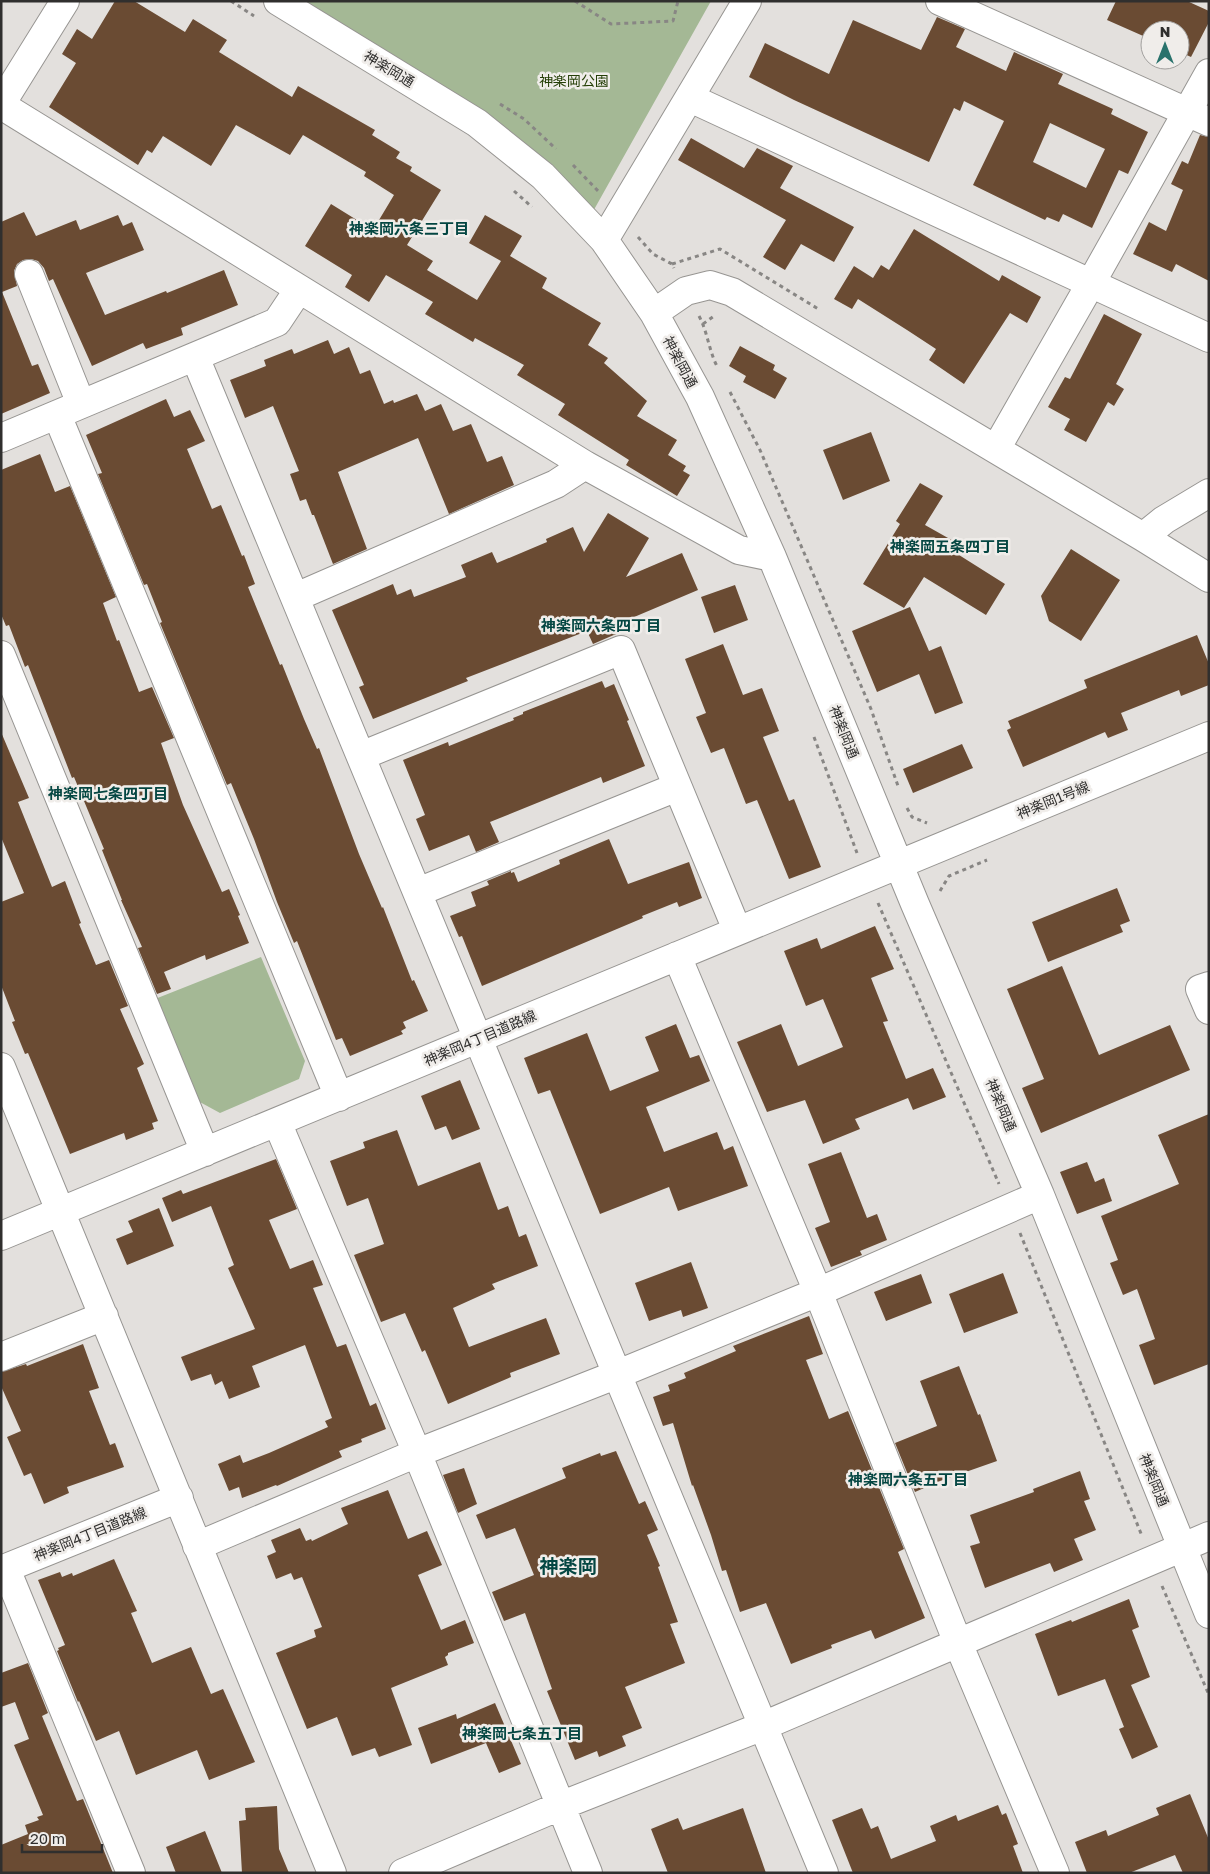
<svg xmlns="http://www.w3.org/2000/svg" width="1210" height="1874" font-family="'Golos Text','Noto Sans JP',sans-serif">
<rect width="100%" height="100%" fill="#e3e0dd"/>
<path fill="#a4b895" d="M 296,1 L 711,1 L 591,215 L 514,134 Z
M 261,957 L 305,1061 L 299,1079 L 220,1113 L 198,1101 L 155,999 Z"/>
<path fill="#6a4b33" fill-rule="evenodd" d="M 115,1 L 134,1 L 185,32 L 193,19 L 227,40 L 219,52 L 292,97 L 298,86 L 375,130 L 372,135 L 400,152 L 396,158 L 412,167 L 410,171 L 441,190 L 407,245 L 433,261 L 427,270 L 477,300 L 501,261 L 469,243 L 485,215 L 522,236 L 510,256 L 547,278 L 542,288 L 601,323 L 588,345 L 608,358 L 604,363 L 647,401 L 637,416 L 677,440 L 668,455 L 686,466 L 683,471 L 690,475 L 677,496 L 626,465 L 629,460 L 558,415 L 565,404 L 517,375 L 524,365 L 475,338 L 473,342 L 425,314 L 433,302 L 386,275 L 369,302 L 345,287 L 352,275 L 305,246 L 331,204 L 373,230 L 394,195 L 364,176 L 366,172 L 303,135 L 290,155 L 236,125 L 211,166 L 163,136 L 152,153 L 147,150 L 138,165 L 49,107 L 76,63 L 62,54 L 77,29 L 92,39 Z
M 1116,1 L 1187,1 L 1209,11 L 1209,22 L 1191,57 L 1180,52 L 1180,30 L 1150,30 L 1150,39 L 1107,20 Z
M 937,17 L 965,29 L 956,47 L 1006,71 L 1014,52 L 1043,65 L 1063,74 L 1058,84 L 1113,109 L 1111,114 L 1148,132 L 1128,174 L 1119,170 L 1092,228 L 1063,214 L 1059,222 L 1047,217 L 1045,220 L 973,185 L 1004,121 L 964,101 L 960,111 L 954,108 L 929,162 L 794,100 L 749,77 L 765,43 L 829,74 L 853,20 L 921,50 ZM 1050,123 L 1105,149 L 1086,188 L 1033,162 Z
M 1200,135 L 1209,137 L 1209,281 L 1176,264 L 1172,272 L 1133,254 L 1149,222 L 1166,231 L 1183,190 L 1171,184 L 1182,161 L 1188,164 Z
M 691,138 L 744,168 L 757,148 L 793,166 L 780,188 L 854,227 L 834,262 L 801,244 L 785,270 L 763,257 L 786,220 L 678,160 Z
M 24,212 L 36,236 L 76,220 L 80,230 L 118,215 L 123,226 L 132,222 L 144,250 L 86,273 L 105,315 L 166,291 L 167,293 L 224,270 L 238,305 L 181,328 L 183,335 L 146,349 L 143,343 L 92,366 L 53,279 L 49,281 L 44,268 L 38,261 L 31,259 L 23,260 L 17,264 L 14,271 L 17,286 L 2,292 L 32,366 L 38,364 L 50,393 L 1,414 L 1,222 Z
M 914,229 L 999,281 L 1002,275 L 1041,297 L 1027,323 L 1010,313 L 964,384 L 929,360 L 936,349 L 907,330 L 858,299 L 852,309 L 834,299 L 854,266 L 873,278 L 881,265 L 889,270 Z
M 1104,314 L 1142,334 L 1116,384 L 1124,389 L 1114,406 L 1108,402 L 1086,442 L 1064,430 L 1070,419 L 1048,407 L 1065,377 L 1070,379 Z
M 328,340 L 334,354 L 349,347 L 360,374 L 370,370 L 384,404 L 393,400 L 394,403 L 417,394 L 425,411 L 441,404 L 453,431 L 471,424 L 487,462 L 502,456 L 514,485 L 449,514 L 418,438 L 338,472 L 367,549 L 333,564 L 314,515 L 312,515 L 306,499 L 300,501 L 290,474 L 299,471 L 273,406 L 245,418 L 230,380 L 266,366 L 264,360 L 292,349 L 294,354 Z
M 740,346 L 775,365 L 773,370 L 787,378 L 775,399 L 743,382 L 746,376 L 729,366 Z
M 166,399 L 174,417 L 190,410 L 205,441 L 187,449 L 212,509 L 221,505 L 242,556 L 244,555 L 255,584 L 248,587 L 280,665 L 282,664 L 304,719 L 317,749 L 319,748 L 359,854 L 382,908 L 383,907 L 412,981 L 414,980 L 428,1011 L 403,1022 L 406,1028 L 401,1031 L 403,1034 L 350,1056 L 342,1038 L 336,1040 L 297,941 L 294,943 L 277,902 L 254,839 L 231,783 L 227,785 L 160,623 L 162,622 L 147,584 L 144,585 L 98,474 L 102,473 L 86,435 Z
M 871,432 L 890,481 L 843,500 L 823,450 Z
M 40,454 L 55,492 L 70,486 L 116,597 L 103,603 L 117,641 L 119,640 L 139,692 L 152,687 L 174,738 L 161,743 L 183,805 L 222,892 L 229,889 L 240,915 L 238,916 L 249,943 L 206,960 L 205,955 L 164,972 L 171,989 L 157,994 L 138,948 L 142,947 L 121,900 L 122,900 L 102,850 L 104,849 L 74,777 L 72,778 L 28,665 L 25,667 L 9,625 L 6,626 L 1,614 L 1,470 Z
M 920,483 L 943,496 L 925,525 L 964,547 L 959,555 L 1005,584 L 986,615 L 924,577 L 904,608 L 863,584 L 900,524 L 896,521 Z
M 608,513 L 649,538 L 626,577 L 682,553 L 698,590 L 620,623 L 623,631 L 593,644 L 587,631 L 466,678 L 468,681 L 373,719 L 359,687 L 364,685 L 332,610 L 393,584 L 397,595 L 411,589 L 414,597 L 466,577 L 461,565 L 492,552 L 497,563 L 547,542 L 546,539 L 573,527 L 584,552 Z
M 1071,549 L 1120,580 L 1081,641 L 1049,621 L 1041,596 Z
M 735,585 L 748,620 L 714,633 L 701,597 Z
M 910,607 L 929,651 L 941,646 L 963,703 L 935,714 L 919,674 L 877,692 L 852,631 Z
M 1197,635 L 1209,664 L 1209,685 L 1181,696 L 1179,690 L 1121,713 L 1128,730 L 1108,738 L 1105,732 L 1023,767 L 1007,730 L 1011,728 L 1008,721 L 1087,688 L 1084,680 Z
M 723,644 L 743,695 L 762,688 L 779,731 L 763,737 L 789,801 L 794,799 L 821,867 L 789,879 L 757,800 L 746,804 L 724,748 L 711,753 L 696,717 L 706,713 L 685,659 Z
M 602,681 L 605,688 L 614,684 L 629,720 L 627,721 L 645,766 L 603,783 L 601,777 L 490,822 L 499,842 L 476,852 L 469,835 L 429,851 L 416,819 L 425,815 L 403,760 L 448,742 L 449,746 L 514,720 L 513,718 L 523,714 L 523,712 Z
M 1,732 L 29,798 L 18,802 L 52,887 L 65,881 L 81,923 L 79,924 L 96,965 L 109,960 L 128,1006 L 120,1009 L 144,1064 L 137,1068 L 158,1121 L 152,1123 L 154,1129 L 126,1140 L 124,1133 L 70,1154 L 28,1053 L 25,1054 L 12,1022 L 15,1021 L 1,985 L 1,902 L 24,893 L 1,837 Z
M 962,744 L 973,768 L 913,793 L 903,769 Z
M 609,839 L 628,884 L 689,862 L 702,898 L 679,907 L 677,902 L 642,916 L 643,918 L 482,986 L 462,936 L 459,937 L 450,916 L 476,906 L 471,892 L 489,885 L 487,881 L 511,871 L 511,873 L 514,872 L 518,882 L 560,864 L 559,860 Z
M 1117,888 L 1130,921 L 1120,925 L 1123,932 L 1048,962 L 1032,922 Z
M 875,926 L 894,969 L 871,978 L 888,1021 L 883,1022 L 906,1079 L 933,1068 L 946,1097 L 913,1110 L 908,1098 L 855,1119 L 860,1129 L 823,1144 L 805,1100 L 767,1112 L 737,1042 L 781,1024 L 798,1066 L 843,1047 L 823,999 L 806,1006 L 784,951 L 817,938 L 821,949 Z
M 1062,966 L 1099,1055 L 1170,1025 L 1190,1070 L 1041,1133 L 1022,1088 L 1044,1079 L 1007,989 Z
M 676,1024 L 690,1058 L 699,1055 L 710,1081 L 646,1107 L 664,1152 L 717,1132 L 724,1150 L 733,1146 L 748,1186 L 678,1211 L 669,1187 L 600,1214 L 550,1090 L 538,1094 L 524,1058 L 587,1033 L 610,1091 L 659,1071 L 645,1037 Z
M 460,1080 L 480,1129 L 452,1140 L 446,1126 L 435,1130 L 421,1096 Z
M 1209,1114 L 1209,1364 L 1154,1385 L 1139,1345 L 1155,1339 L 1137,1289 L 1123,1295 L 1110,1263 L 1118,1260 L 1101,1216 L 1179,1184 L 1158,1135 Z
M 397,1130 L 418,1186 L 480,1162 L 498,1210 L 508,1206 L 519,1237 L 526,1234 L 538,1266 L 492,1284 L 495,1289 L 453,1308 L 469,1347 L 546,1318 L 560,1354 L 510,1373 L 511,1377 L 448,1404 L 425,1350 L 422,1352 L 405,1313 L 381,1322 L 354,1255 L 384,1244 L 368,1198 L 347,1206 L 330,1161 L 365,1148 L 363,1142 Z
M 841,1152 L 867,1218 L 877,1214 L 887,1240 L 860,1251 L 862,1255 L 831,1267 L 815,1228 L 830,1222 L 808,1164 Z
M 276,1159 L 297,1209 L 269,1220 L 290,1269 L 313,1260 L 323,1285 L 313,1288 L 337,1347 L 346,1344 L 370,1406 L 376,1403 L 386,1429 L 361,1439 L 362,1442 L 339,1451 L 342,1457 L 277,1486 L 276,1485 L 242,1498 L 239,1487 L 229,1491 L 218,1464 L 240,1455 L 243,1463 L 269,1453 L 328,1427 L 325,1421 L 332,1418 L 305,1345 L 252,1366 L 260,1387 L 229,1399 L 222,1381 L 215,1385 L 211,1374 L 191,1381 L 181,1357 L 255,1329 L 228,1268 L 234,1265 L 211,1206 L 172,1222 L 162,1198 L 181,1190 L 183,1194 Z
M 1087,1162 L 1095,1182 L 1104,1178 L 1112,1201 L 1077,1214 L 1060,1172 Z
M 159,1208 L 174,1246 L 127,1265 L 116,1239 L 133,1232 L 128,1221 Z
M 691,1262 L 708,1308 L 683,1317 L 681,1310 L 649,1321 L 635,1283 Z
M 1003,1273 L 1018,1313 L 964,1333 L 949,1294 Z
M 921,1274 L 932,1303 L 886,1321 L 874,1292 Z
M 809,1316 L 823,1354 L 806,1360 L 829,1419 L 848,1411 L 904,1549 L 898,1552 L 925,1618 L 875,1639 L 871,1630 L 831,1645 L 832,1648 L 791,1664 L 766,1603 L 740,1612 L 726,1570 L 722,1571 L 711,1535 L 693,1485 L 692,1486 L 673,1423 L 663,1426 L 653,1397 L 670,1391 L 668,1385 L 686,1378 L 684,1373 L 736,1351 L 733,1346 Z
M 83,1344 L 99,1388 L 89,1391 L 110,1445 L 115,1443 L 124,1467 L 67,1487 L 69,1493 L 44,1504 L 31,1473 L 24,1476 L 7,1437 L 21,1431 L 1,1386 L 1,1372 L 26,1364 L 27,1366 Z
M 959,1366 L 978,1415 L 980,1414 L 997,1461 L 940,1481 L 915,1492 L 895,1443 L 937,1426 L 920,1381 Z
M 616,1451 L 639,1504 L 645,1501 L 658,1530 L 647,1535 L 660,1566 L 658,1567 L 678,1622 L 670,1624 L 685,1663 L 625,1687 L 642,1728 L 622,1736 L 626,1746 L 599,1757 L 597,1751 L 575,1760 L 547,1691 L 552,1689 L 525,1613 L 504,1621 L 492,1592 L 534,1575 L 515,1528 L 486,1539 L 476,1515 L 566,1478 L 562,1468 L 600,1453 L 601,1456 Z
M 464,1468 L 477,1504 L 458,1513 L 443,1475 Z
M 1080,1471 L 1090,1499 L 1084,1501 L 1096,1530 L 1074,1539 L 1083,1560 L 1054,1572 L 1050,1563 L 985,1588 L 970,1546 L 980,1543 L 970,1515 L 1034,1492 L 1033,1489 Z
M 388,1490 L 408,1539 L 427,1531 L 442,1565 L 418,1575 L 441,1630 L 465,1620 L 474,1643 L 448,1653 L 448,1655 L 445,1657 L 448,1665 L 391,1688 L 412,1745 L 379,1757 L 375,1748 L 352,1756 L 337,1717 L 307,1729 L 276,1653 L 316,1637 L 314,1630 L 322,1627 L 302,1577 L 294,1580 L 291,1573 L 276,1579 L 267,1556 L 276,1552 L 271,1540 L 300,1528 L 306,1541 L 311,1539 L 312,1541 L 348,1524 L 341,1508 Z
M 114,1559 L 137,1611 L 131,1613 L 152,1663 L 191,1647 L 211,1694 L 223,1689 L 255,1762 L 209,1780 L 197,1750 L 136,1775 L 119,1731 L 96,1741 L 79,1701 L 78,1702 L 57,1651 L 59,1650 L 58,1648 L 65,1645 L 38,1580 L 60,1572 L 62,1577 L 72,1573 L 73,1576 Z
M 1129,1599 L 1139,1627 L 1132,1630 L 1150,1677 L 1131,1685 L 1158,1747 L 1132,1759 L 1119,1729 L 1124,1727 L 1105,1679 L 1058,1696 L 1035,1634 L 1071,1620 L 1072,1622 Z
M 28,1663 L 48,1713 L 42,1716 L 77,1801 L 83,1799 L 113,1873 L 1,1873 L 1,1845 L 28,1834 L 25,1825 L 39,1820 L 37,1817 L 43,1815 L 14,1745 L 29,1739 L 15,1702 L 1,1707 L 1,1673 Z
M 495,1703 L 521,1764 L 499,1773 L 486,1743 L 431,1764 L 418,1728 L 456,1714 L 457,1719 Z
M 1190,1794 L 1209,1840 L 1209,1873 L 1183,1873 L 1175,1855 L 1129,1873 L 1087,1873 L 1075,1842 L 1106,1830 L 1108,1836 L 1159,1815 L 1156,1808 Z
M 998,1805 L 1002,1815 L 1006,1813 L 1018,1844 L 1013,1846 L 1023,1873 L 853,1873 L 832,1820 L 862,1808 L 871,1829 L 878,1826 L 891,1859 L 936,1841 L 930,1826 L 956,1815 L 958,1821 Z
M 277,1806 L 279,1849 L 289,1873 L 242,1873 L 239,1821 L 246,1820 L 245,1808 Z
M 743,1808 L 766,1873 L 668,1873 L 651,1829 L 678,1818 L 683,1830 Z
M 205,1831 L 222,1873 L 176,1873 L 166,1847 Z"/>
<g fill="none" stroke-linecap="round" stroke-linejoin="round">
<defs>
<path id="minor" d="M 278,1 L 477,123 L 543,176 L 604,240 L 654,313 L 700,397 L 772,557 L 915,904 L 1040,1195 L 1209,1614
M 940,1 L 1209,122
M 690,98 L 1209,338
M 1,104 L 65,1
M 1,105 L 585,465 L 739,550 L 772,557
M 604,240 L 747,1
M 29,274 L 81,404
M 654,313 L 686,291 L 710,285 L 732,292 L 1143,537 L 1209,578
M 195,357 L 824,1873
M 57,415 L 339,1097
M 1,438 L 277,322 L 299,289
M 996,449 L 1091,283 L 1209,73
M 1143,537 L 1164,520 L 1209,493
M 296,597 L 556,484 L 585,465
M 1,655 L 205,1152
M 361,756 L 621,650 L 737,930
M 418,892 L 677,787
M 677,956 L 818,1292 L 958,1643 L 1055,1873
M 1209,986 L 1200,989 L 1209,1010
M 1,1067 L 332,1873
M 277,1122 L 417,1453 L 588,1873
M 1,1236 L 1209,736
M 1,1357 L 104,1316
M 197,1546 L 417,1453 L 618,1374 L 818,1292 L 1040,1195
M 6,1569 L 131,1873
M 1,1570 L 179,1498
M 403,1873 L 560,1806 L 763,1726 L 1209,1536"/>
</defs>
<use href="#minor" stroke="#979592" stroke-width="30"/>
<path stroke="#888684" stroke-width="3" stroke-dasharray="4 4" stroke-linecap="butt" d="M 231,1 L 254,16
M 575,1 L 611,24 L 673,21 L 678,1
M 500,104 L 524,119 L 556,149
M 573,165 L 600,193
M 514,191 L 532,207
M 638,237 L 653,254 L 672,264 L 674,268
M 672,264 L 720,249 L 820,310
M 699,316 C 708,333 709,352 718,368
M 703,324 L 714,316
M 730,392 L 760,450 L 871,709 L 898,786
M 814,737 L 857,853
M 907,808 L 912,817 L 927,823
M 940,891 L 949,876 L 987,860
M 878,903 L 999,1184
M 1020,1233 L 1142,1536
M 1162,1586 L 1209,1695"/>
<use href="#minor" stroke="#fff" stroke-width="28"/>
</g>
<g text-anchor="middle" stroke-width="5" stroke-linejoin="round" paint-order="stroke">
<g font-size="14" fill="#302f2e" stroke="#f0edea">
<text transform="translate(389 69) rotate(31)" y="5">神楽岡通</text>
<text transform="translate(680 362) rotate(62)" y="5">神楽岡通</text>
<text transform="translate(844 732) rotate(68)" y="5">神楽岡通</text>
<text transform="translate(1053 800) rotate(-22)" y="5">神楽岡1号線</text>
<text transform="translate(480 1038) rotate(-23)" y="5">神楽岡4丁目道路線</text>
<text transform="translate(1001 1105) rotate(67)" y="5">神楽岡通</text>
<text transform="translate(1154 1480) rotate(68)" y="5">神楽岡通</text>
<text transform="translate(90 1534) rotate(-22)" y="5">神楽岡4丁目道路線</text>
</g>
<g font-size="14" fill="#253f07" stroke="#f0edea">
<text x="574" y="86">神楽岡公園</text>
</g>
<g font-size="15" font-weight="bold" fill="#044642" stroke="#f0edea">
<text x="409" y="234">神楽岡六条三丁目</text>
<text x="950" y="552">神楽岡五条四丁目</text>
<text x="601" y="631">神楽岡六条四丁目</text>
<text x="108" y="799">神楽岡七条四丁目</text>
<text x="908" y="1485">神楽岡六条五丁目</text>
<text x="522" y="1739">神楽岡七条五丁目</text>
</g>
<g font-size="19" font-weight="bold" fill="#044642" stroke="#f0edea">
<text x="568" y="1573">神楽岡</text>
</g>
</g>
<rect width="1210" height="1874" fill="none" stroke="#302f2e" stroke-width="5"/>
<g transform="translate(1165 45)"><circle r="24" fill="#f0edea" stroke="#a3a19f"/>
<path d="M0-4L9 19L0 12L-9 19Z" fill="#29726c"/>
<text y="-8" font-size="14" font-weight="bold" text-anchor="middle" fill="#302f2e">N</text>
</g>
<path d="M22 1844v8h80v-8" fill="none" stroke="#302f2e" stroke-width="2.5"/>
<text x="30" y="1844" font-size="15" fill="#302f2e" stroke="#f0edea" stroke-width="4" paint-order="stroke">20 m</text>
</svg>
